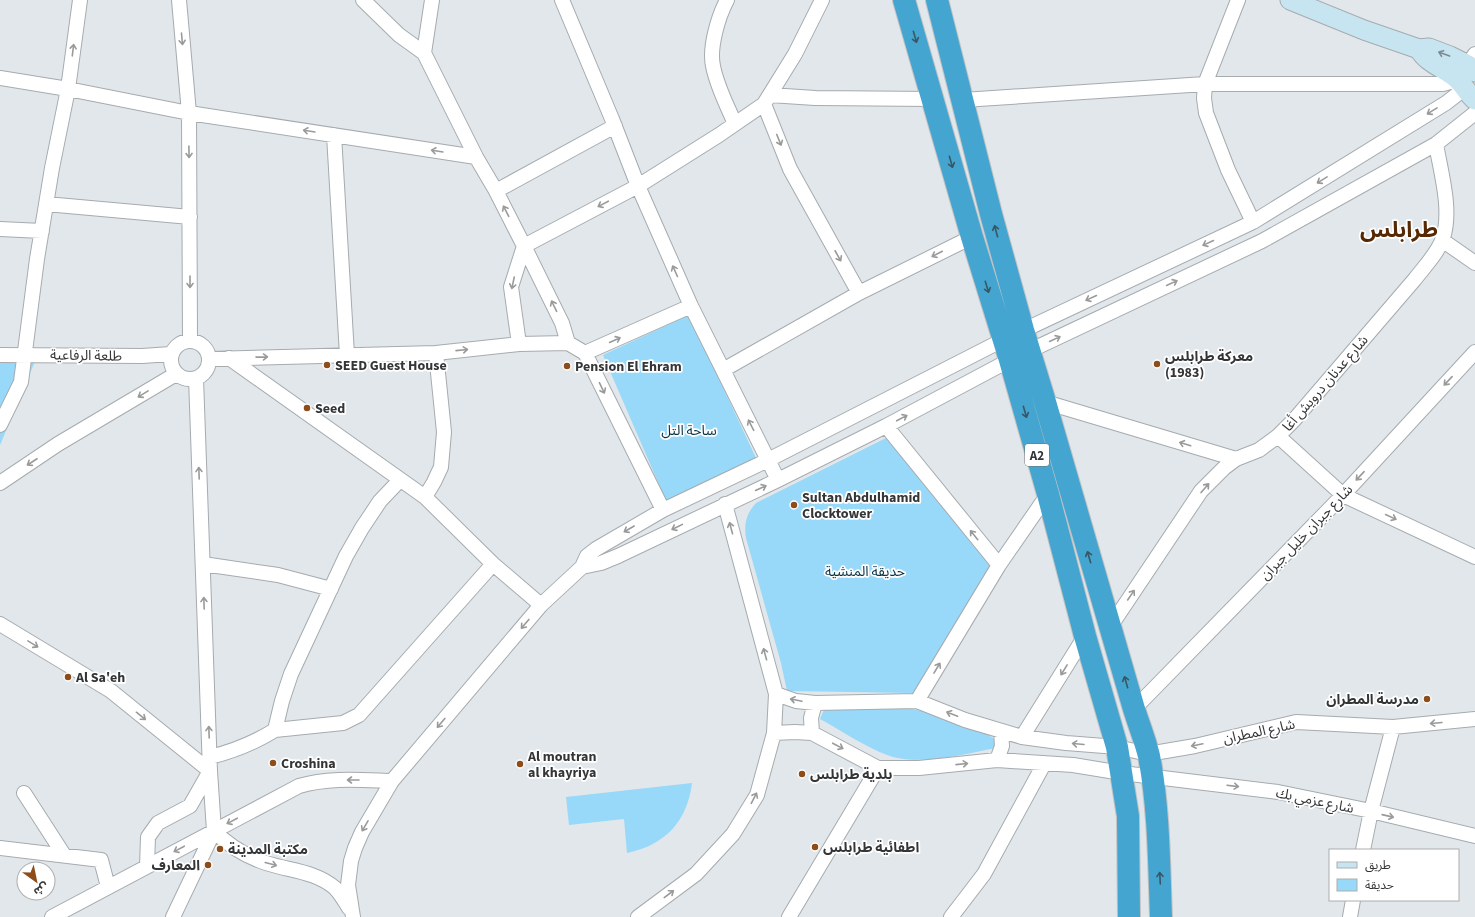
<svg xmlns="http://www.w3.org/2000/svg" width="1475" height="917" font-family="'Source Sans 3','Noto Sans Arabic',sans-serif">
<rect width="100%" height="100%" fill="#e1e7ea"/>
<path fill="#98d8f9" d="M 689,315 L 756,458 L 667,503 L 603,355 Z
M 0,359 L 36,359 L 0,445 Z
M 890,436 L 994,563 L 913,693 L 787,691 L 781,663 L 746,538 C 744,524 746,514 756,503 Z
M 904,708 C 937,712 970,723 998,741 L 996,748 C 964,754 926,765 893,757 C 870,750 842,731 820,719 L 824,710 Z
M 692,783 C 687,822 665,845 627,853 L 624,819 L 569,825 L 566,797 Z"/>
<g fill="none" stroke-linecap="round" stroke-linejoin="round">
<defs>
<path id="street" d="M 179,0 L 189,113 L 190,340
M 363,0 L 399,35 L 424,53
M 432,0 L 424,53 L 476,157 L 496,191 L 524,246 L 562,323 L 568,343
M 562,0 L 612,119 L 638,186 L 691,306 L 778,480
M 727,0 C 718,17 709,48 713,66 C 717,87 727,105 735,124
M 1238,0 L 1205,84 L 1204,98 L 1206,113 L 1228,170 L 1253,222
M 0,78 L 68,89 L 189,113 L 476,157
M 770,95 L 815,98 L 933,99
M 963,100 L 1205,84 L 1443,84 L 1458,80 L 1475,54
M 764,104 L 790,169 L 859,293
M 334,135 L 347,355
M 496,191 L 615,126
M 46,204 L 190,217
M 0,229 L 42,231
M 1442,240 L 1475,263
M171 360a19 19 0 1 1 38 0a19 19 0 1 1-38 0Z
M 519,344 L 511,287 L 524,246 L 638,186 L 719,135 L 764,104 L 795,54 L 822,0
M 585,353 L 663,510
M 0,355 L 142,356 L 171,354
M 229,358 L 425,497 L 493,564 L 541,605
M 209,359 L 436,353 L 519,344 L 568,343 L 585,353 L 691,306
M 723,370 L 859,293 L 972,237
M 1045,402 L 1236,459
M 0,425 L 21,382 L 37,259 L 52,168 L 68,89 L 80,0
M 886,426 L 999,565
M 1278,436 L 1343,495 L 1475,557
M 0,483 L 58,444 L 176,374
M 425,497 L 434,482 L 441,467 L 444,432 L 436,353
M 203,564 L 278,575 L 331,589
M 582,567 L 601,563 L 618,556 L 778,480 L 886,426 L 1010,360 L 1262,241 L 1436,144 L 1475,113
M 0,624 L 111,691 L 210,771
M 1110,627 L 1201,491 L 1224,468 L 1236,459 L 1259,450 L 1278,436 L 1294,420 L 1415,279 C 1424,267 1438,253 1443,238 C 1452,210 1441,173 1436,144
M 776,694 L 796,701 L 815,703 L 917,701 L 965,720 L 1022,737 L 1066,743 L 1117,747 L 1148,754 L 1195,746 L 1296,722 L 1393,727 L 1475,719
M 917,701 L 999,565 L 1048,494
M 1134,709 L 1343,495 L 1475,352
M 275,730 L 343,723 L 359,715 L 493,564
M 774,733 L 795,732 L 812,733 L 878,768 L 919,768 L 997,760 L 1073,765 L 1122,773 L 1278,792 L 1371,811 L 1475,836
M 812,733 L 811,718 L 815,703
M 1022,737 L 1085,636
M 210,757 C 234,751 254,743 275,730 L 282,701 L 291,674 L 346,556 L 362,528 L 380,501 L 400,480
M 997,760 L 1002,746 L 1001,731
M 24,793 L 64,855
M 214,831 C 229,846 245,856 266,863 C 290,871 315,871 335,888 C 341,894 345,902 349,908
M 0,848 L 101,860 L 108,887
M 1363,850 L 1371,811 L 1393,727
M 147,866 L 148,837 L 158,823 L 190,806 L 210,771
M 52,917 L 299,786 C 329,777 361,780 392,781
M 173,917 L 214,831 L 210,771 L 196,378
M 353,917 L 348,885 L 351,861 L 355,848 L 362,832 L 392,781 L 541,605 L 582,567 L 587,556 L 596,549 L 663,510 L 768,460 L 1003,340 L 1253,222 L 1446,103 L 1464,89
M 638,917 L 696,874 L 733,834 L 757,795 L 774,733 L 776,694 L 725,504
M 789,917 L 878,768
M 951,917 L 984,874 L 1044,764
M 1350,917 L 1353,900"/>
<path id="secondary" d="M 1290,0 L 1364,30 L 1419,49 L 1429,48 L 1450,56 L 1468,65 L 1475,72
M 1419,49 C 1428,65 1446,68 1458,80 C 1465,87 1468,94 1475,100"/>
<path id="highway" d="M 904,0 L 972,237 L 1010,360 L 1048,494 L 1085,636 L 1117,747 L 1128,816 L 1129,917
M 937,0 L 991,214 L 1023,330 L 1045,402 L 1134,709 C 1139,725 1145,740 1149,756 C 1159,808 1159,864 1161,917"/>
</defs>
<use href="#street" stroke="#a6abae" stroke-width="16"/>
<use href="#secondary" stroke="#a6abae" stroke-width="21"/>
<use href="#highway" stroke="#c2c2c3" stroke-width="24"/>
<use href="#street" stroke="#fff" stroke-width="14"/>
<use href="#secondary" stroke="#c7e4f1" stroke-width="19"/>
<use href="#highway" stroke="#45a5d1" stroke-width="22"/>
</g>
<defs><path id="oneway-shaft" d="M-6 0H5M1.5-3L5.5 0L1.5 3" fill="none" stroke-width="1.6" stroke-linecap="round" stroke-linejoin="round"/></defs>
<g stroke="#385764">
<use href="#oneway-shaft" transform="translate(915 37) rotate(74)"/>
<use href="#oneway-shaft" transform="translate(951 162) rotate(74)"/>
<use href="#oneway-shaft" transform="translate(996 231) rotate(-105)"/>
<use href="#oneway-shaft" transform="translate(987 287) rotate(73)"/>
<use href="#oneway-shaft" transform="translate(1025 412) rotate(74)"/>
<use href="#oneway-shaft" transform="translate(1089 557) rotate(-106)"/>
<use href="#oneway-shaft" transform="translate(1126 682) rotate(-106)"/>
<use href="#oneway-shaft" transform="translate(1160 878) rotate(-93)"/>
</g>
<g stroke="#999a9a">
<use href="#oneway-shaft" transform="translate(182 39) rotate(85)"/>
<use href="#oneway-shaft" transform="translate(73 50) rotate(-83)"/>
<use href="#oneway-shaft" transform="translate(1432 111) rotate(148)"/>
<use href="#oneway-shaft" transform="translate(309 131) rotate(-171)"/>
<use href="#oneway-shaft" transform="translate(779 140) rotate(68)"/>
<use href="#oneway-shaft" transform="translate(437 151) rotate(-171)"/>
<use href="#oneway-shaft" transform="translate(189 152) rotate(89)"/>
<use href="#oneway-shaft" transform="translate(1322 180) rotate(148)"/>
<use href="#oneway-shaft" transform="translate(603 204) rotate(152)"/>
<use href="#oneway-shaft" transform="translate(506 211) rotate(-117)"/>
<use href="#oneway-shaft" transform="translate(1208 243) rotate(155)"/>
<use href="#oneway-shaft" transform="translate(937 254) rotate(153)"/>
<use href="#oneway-shaft" transform="translate(838 256) rotate(61)"/>
<use href="#oneway-shaft" transform="translate(675 271) rotate(-114)"/>
<use href="#oneway-shaft" transform="translate(190 282) rotate(90)"/>
<use href="#oneway-shaft" transform="translate(513 283) rotate(102)"/>
<use href="#oneway-shaft" transform="translate(1172 283) rotate(-25)"/>
<use href="#oneway-shaft" transform="translate(1091 298) rotate(155)"/>
<use href="#oneway-shaft" transform="translate(554 306) rotate(-116)"/>
<use href="#oneway-shaft" transform="translate(1055 339) rotate(-25)"/>
<use href="#oneway-shaft" transform="translate(615 340) rotate(-24)"/>
<use href="#oneway-shaft" transform="translate(462 350) rotate(-6)"/>
<use href="#oneway-shaft" transform="translate(262 357) rotate(-1)"/>
<use href="#oneway-shaft" transform="translate(1448 381) rotate(133)"/>
<use href="#oneway-shaft" transform="translate(602 388) rotate(64)"/>
<use href="#oneway-shaft" transform="translate(143 394) rotate(149)"/>
<use href="#oneway-shaft" transform="translate(902 418) rotate(-28)"/>
<use href="#oneway-shaft" transform="translate(751 425) rotate(-117)"/>
<use href="#oneway-shaft" transform="translate(1185 444) rotate(-163)"/>
<use href="#oneway-shaft" transform="translate(32 462) rotate(147)"/>
<use href="#oneway-shaft" transform="translate(199 473) rotate(-92)"/>
<use href="#oneway-shaft" transform="translate(1360 476) rotate(133)"/>
<use href="#oneway-shaft" transform="translate(761 488) rotate(-25)"/>
<use href="#oneway-shaft" transform="translate(1205 488) rotate(-49)"/>
<use href="#oneway-shaft" transform="translate(1391 517) rotate(25)"/>
<use href="#oneway-shaft" transform="translate(677 527) rotate(154)"/>
<use href="#oneway-shaft" transform="translate(731 528) rotate(-105)"/>
<use href="#oneway-shaft" transform="translate(629 529) rotate(150)"/>
<use href="#oneway-shaft" transform="translate(974 535) rotate(-129)"/>
<use href="#oneway-shaft" transform="translate(1131 595) rotate(-56)"/>
<use href="#oneway-shaft" transform="translate(204 603) rotate(-92)"/>
<use href="#oneway-shaft" transform="translate(525 624) rotate(130)"/>
<use href="#oneway-shaft" transform="translate(33 644) rotate(31)"/>
<use href="#oneway-shaft" transform="translate(765 654) rotate(-105)"/>
<use href="#oneway-shaft" transform="translate(937 668) rotate(-59)"/>
<use href="#oneway-shaft" transform="translate(1064 670) rotate(122)"/>
<use href="#oneway-shaft" transform="translate(796 700) rotate(-168)"/>
<use href="#oneway-shaft" transform="translate(952 714) rotate(-159)"/>
<use href="#oneway-shaft" transform="translate(141 716) rotate(39)"/>
<use href="#oneway-shaft" transform="translate(441 723) rotate(130)"/>
<use href="#oneway-shaft" transform="translate(1436 723) rotate(175)"/>
<use href="#oneway-shaft" transform="translate(209 732) rotate(-92)"/>
<use href="#oneway-shaft" transform="translate(1078 744) rotate(-175)"/>
<use href="#oneway-shaft" transform="translate(1197 745) rotate(168)"/>
<use href="#oneway-shaft" transform="translate(838 746) rotate(28)"/>
<use href="#oneway-shaft" transform="translate(962 764) rotate(-6)"/>
<use href="#oneway-shaft" transform="translate(353 780) rotate(-180)"/>
<use href="#oneway-shaft" transform="translate(1233 786) rotate(7)"/>
<use href="#oneway-shaft" transform="translate(754 798) rotate(-63)"/>
<use href="#oneway-shaft" transform="translate(1388 816) rotate(13)"/>
<use href="#oneway-shaft" transform="translate(232 821) rotate(152)"/>
<use href="#oneway-shaft" transform="translate(365 826) rotate(120)"/>
<use href="#oneway-shaft" transform="translate(179 849) rotate(152)"/>
<use href="#oneway-shaft" transform="translate(271 864) rotate(15)"/>
<use href="#oneway-shaft" transform="translate(669 894) rotate(-37)"/>
</g>
<use stroke="#7d8c94" href="#oneway-shaft" transform="translate(1444 54) rotate(-160)"/>
<g fill="#8d4c18" stroke="#fff" stroke-width="1.5">
<circle cx="1157" cy="364" r="4"/>
<circle cx="327" cy="365" r="4"/>
<circle cx="567" cy="366" r="4"/>
<circle cx="307" cy="408" r="4"/>
<circle cx="794" cy="505" r="4"/>
<circle cx="68" cy="677" r="4"/>
<circle cx="1427" cy="699" r="4"/>
<circle cx="273" cy="763" r="4"/>
<circle cx="520" cy="764" r="4"/>
<circle cx="802" cy="774" r="4"/>
<circle cx="815" cy="847" r="4"/>
<circle cx="220" cy="849" r="4"/>
<circle cx="208" cy="865" r="4"/>
</g>
<g text-anchor="middle" stroke-width="3.5" stroke-linejoin="round" paint-order="stroke">
<rect fill="#fff" stroke="#707272" stroke-width="1" x="1025" y="444" width="24" height="22" rx="3"/>
<g font-size="13" font-weight="bold" fill="#333536">
<text x="1037" y="460">A2</text>
</g>
<g font-size="14" fill="#333536" stroke="#fff">
<text transform="translate(86 355) rotate(1)" y="5">طلعة الرفاعية</text>
<text transform="translate(1325 383) rotate(-49)" y="5">شارع عدنان درويش أغا</text>
<text transform="translate(1306 532) rotate(-46)" y="5">شارع جبران خليل جبران</text>
<text transform="translate(1259 731) rotate(-12)" y="5">شارع المطران</text>
<text transform="translate(1315 800) rotate(12)" y="5">شارع عزمي بك</text>
</g>
<g font-size="14" font-weight="bold" fill="#333536" stroke="#fff" text-anchor="start">
<text x="1165" y="361">معركة طرابلس<tspan x="1165" dy="16">(1983)</tspan></text>
<text x="335" y="370">SEED Guest House</text>
<text x="575" y="371">Pension El Ehram</text>
<text x="315" y="413">Seed</text>
<text x="802" y="502">Sultan Abdulhamid<tspan x="802" dy="16">Clocktower</tspan></text>
<text x="76" y="682">Al Sa'eh</text>
<text x="1419" y="704" text-anchor="end">مدرسة المطران</text>
<text x="528" y="761">Al moutran<tspan x="528" dy="16">al khayriya</tspan></text>
<text x="281" y="768">Croshina</text>
<text x="810" y="779">بلدية طرابلس</text>
<text x="823" y="852">اطفائية طرابلس</text>
<text x="228" y="854">مكتبة المدينة</text>
<text x="200" y="870" text-anchor="end">المعارف</text>
</g>
<g font-size="14" fill="#093243" stroke="#fff">
<text x="689" y="435">ساحة التل</text>
<text x="865" y="576">حديقة المنشية</text>
</g>
<g font-size="22" font-weight="bold" fill="#562904" stroke="#fff">
<text x="1399" y="237">طرابلس</text>
</g>
</g>
<rect x="1329" y="849" width="130" height="52" fill="#ffffff" stroke="#adaeaf"/>
<rect x="1337" y="862" width="20" height="6" fill="#c7e4f1" stroke="#adaeaf"/>
<text x="1365" y="869" font-size="12" fill="#333536">طريق</text>
<rect x="1337" y="879" width="20" height="12" fill="#98d8f9" stroke="#adaeaf"/>
<text x="1365" y="889" font-size="12" fill="#333536">حديقة</text>
<g transform="translate(36 881) rotate(147)"><circle r="19" fill="#ffffff" stroke="#adaeaf"/>
<path d="M0-3L7 15L0 10L-7 15Z" fill="#8d4c18"/>
<text y="-6" font-size="11" font-weight="bold" text-anchor="middle" fill="#333536">ش</text>
</g>
</svg>
